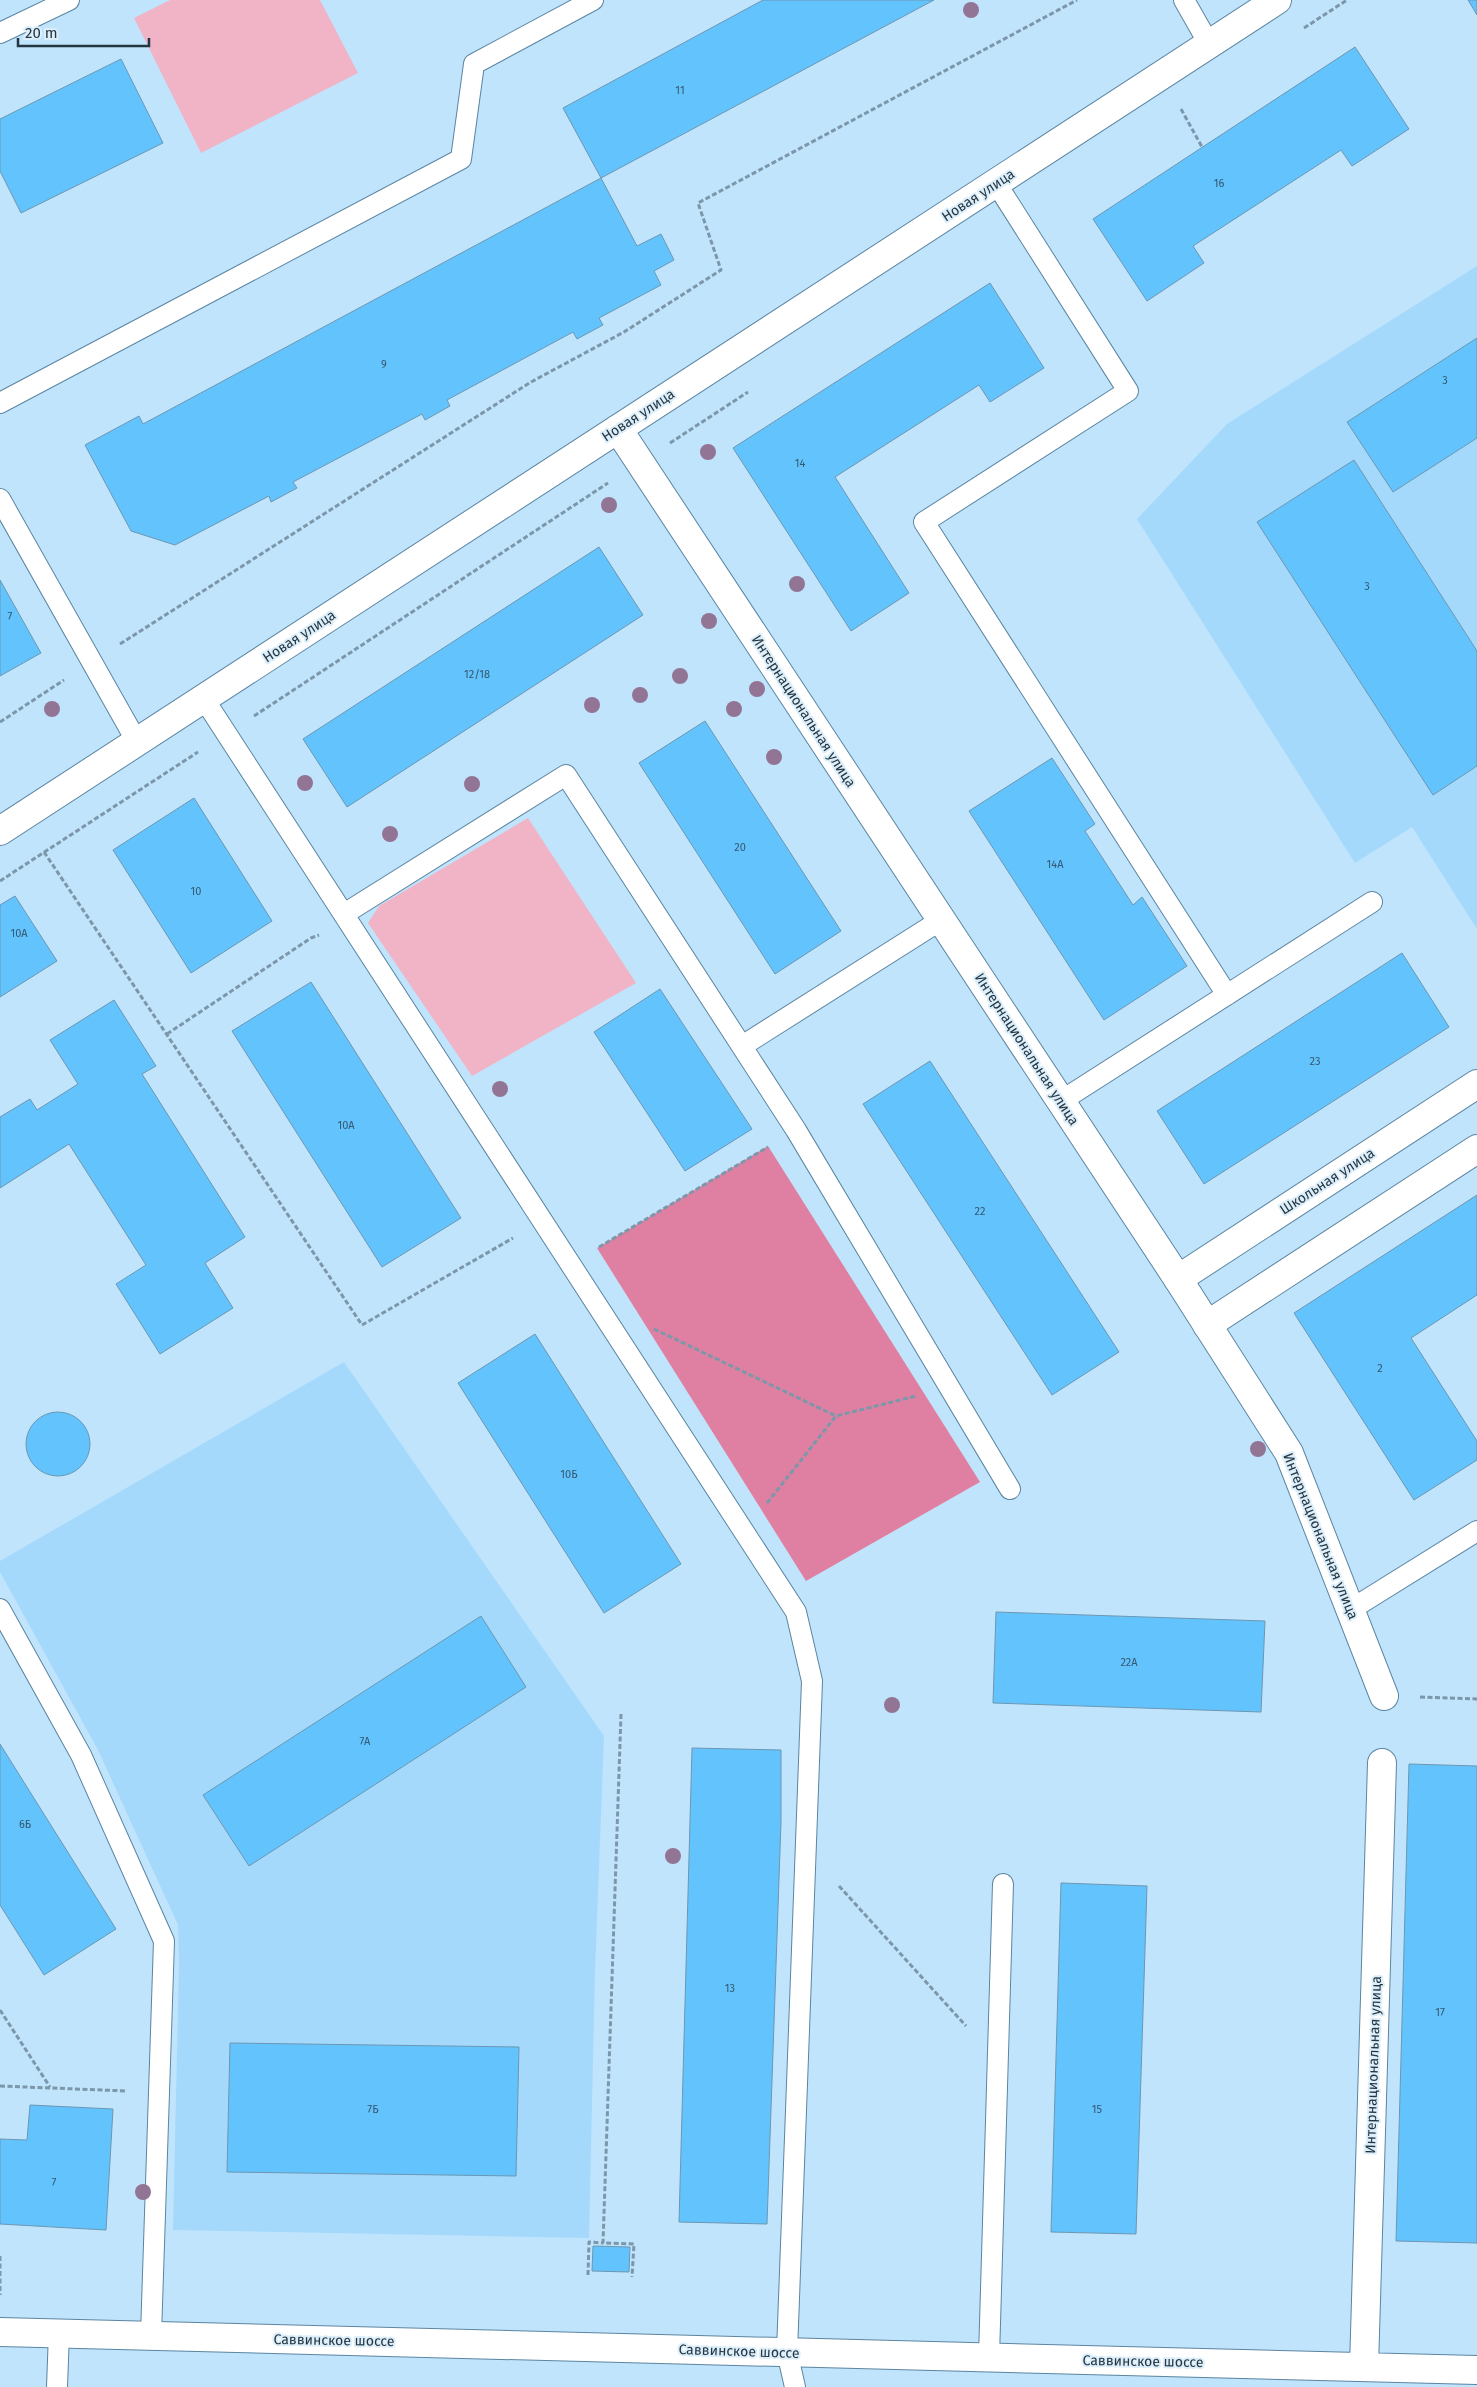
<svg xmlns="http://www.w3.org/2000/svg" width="1477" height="2387" font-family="'Fira Sans',sans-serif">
<rect width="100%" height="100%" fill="#c0e4fc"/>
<path fill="#a4d9fc" d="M 1477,266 L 1477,929 L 1412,827 L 1355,863 L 1137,519 L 1227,424 Z
M 344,1362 L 604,1736 L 595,1971 L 589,2238 L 173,2230 L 179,1963 L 178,1925 L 98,1750 L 0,1572 L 0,1561 Z"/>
<path fill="#f1b4c7" d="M 170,0 L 320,0 L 358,73 L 201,153 L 134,18 Z
M 528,818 L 636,983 L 472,1076 L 368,923 L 379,906 Z"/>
<path fill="#df80a2" d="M 768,1146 L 980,1482 L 806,1581 L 597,1248 Z"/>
<path fill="#63c3fd" stroke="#6c97b3" d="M 763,0 L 934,0 L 601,178 L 563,108 Z
M 1468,0 L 1477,0 L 1477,15 Z
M 1355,47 L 1409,129 L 1352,166 L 1341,150 L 1193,246 L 1204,263 L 1147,301 L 1093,219 Z
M 121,59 L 163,143 L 21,213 L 0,171 L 0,119 Z
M 601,178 L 637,246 L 661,234 L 674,260 L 654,271 L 661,285 L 599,318 L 603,325 L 577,339 L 573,332 L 447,400 L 450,406 L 425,420 L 422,414 L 293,482 L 297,488 L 271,502 L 269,496 L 175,545 L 131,531 L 85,445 L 139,416 L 143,424 Z
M 990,283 L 1044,368 L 990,402 L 979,385 L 835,477 L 909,593 L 851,631 L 733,448 Z
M 1477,338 L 1477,438 L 1393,492 L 1347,422 Z
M 1354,460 L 1477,651 L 1477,766 L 1433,795 L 1257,522 Z
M 599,547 L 643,615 L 347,807 L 303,739 Z
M 0,580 L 41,653 L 0,676 Z
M 705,721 L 841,931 L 775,974 L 639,763 Z
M 1052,758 L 1095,824 L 1085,831 L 1133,905 L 1142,897 L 1187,966 L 1104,1020 L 969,811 Z
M 194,798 L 272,921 L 191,973 L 113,850 Z
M 15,896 L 57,961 L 0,997 L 0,905 Z
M 1402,953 L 1449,1027 L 1204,1184 L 1157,1111 Z
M 311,982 L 461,1218 L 382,1267 L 232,1031 Z
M 660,989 L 752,1129 L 685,1171 L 594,1032 Z
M 114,1000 L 156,1066 L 142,1074 L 245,1237 L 205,1263 L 233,1308 L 160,1354 L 116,1284 L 146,1265 L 69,1144 L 0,1188 L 0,1117 L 30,1099 L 37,1110 L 78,1084 L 50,1040 Z
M 930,1061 L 1119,1352 L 1052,1395 L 863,1104 Z
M 1477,1195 L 1477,1295 L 1411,1338 L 1477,1441 L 1477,1460 L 1414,1500 L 1294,1313 Z
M 535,1334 L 681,1564 L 604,1613 L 458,1383 Z
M26 1444a32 32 0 1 1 64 0a32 32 0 1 1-64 0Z
M 996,1612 L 1265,1621 L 1261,1712 L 993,1703 Z
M 481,1616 L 526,1687 L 249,1866 L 203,1795 Z
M 0,1744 L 116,1929 L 44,1975 L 0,1905 Z
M 692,1748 L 781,1750 L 781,1822 L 767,2224 L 679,2222 Z
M 1409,1764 L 1477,1766 L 1477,2243 L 1396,2241 Z
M 1061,1883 L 1147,1886 L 1136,2234 L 1051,2232 Z
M 230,2043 L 519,2047 L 516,2176 L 227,2172 Z
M 30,2105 L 113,2109 L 106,2230 L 0,2224 L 0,2139 L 27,2140 Z
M 593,2246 L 630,2247 L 629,2272 L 592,2271 Z"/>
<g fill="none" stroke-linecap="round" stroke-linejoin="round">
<defs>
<path id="service" d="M 1184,0 L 1209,44
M 0,33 L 69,0
M 996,183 L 1128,391 L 924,522 L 1227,995
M 0,403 L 461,159 L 474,64 L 593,0
M 0,499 L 137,742
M 204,699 L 796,1612 L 812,1681 L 787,2352 L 795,2387
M 344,914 L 566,775 L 796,1130 L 1010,1489
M 742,1046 L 941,920
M 1061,1101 L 1372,902
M 0,1609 L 81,1755 L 164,1941 L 151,2335
M 1350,1610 L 1477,1531
M 989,2357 L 1003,1884
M 57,2387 L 59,2333"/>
<path id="pedestrian" d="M 1178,1279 L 1477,1084
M 1207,1325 L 1477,1149"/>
<path id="minor" d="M 618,429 L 1178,1279 L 1289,1453 L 1384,1696
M 0,2332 L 1477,2370
M 1364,2367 L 1382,1763"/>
<path id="tertiary" d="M 0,831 L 1277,0"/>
</defs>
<use href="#service" stroke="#5b85a1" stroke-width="22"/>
<use href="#pedestrian" stroke="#5b85a1" stroke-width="30"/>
<use href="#minor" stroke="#5b85a1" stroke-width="30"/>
<use href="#tertiary" stroke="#5b85a1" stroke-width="30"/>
<path stroke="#7b97a9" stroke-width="3" stroke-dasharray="5 2.5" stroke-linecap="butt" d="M 1304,28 L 1347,0
M 1181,109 L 1202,147
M 670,443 L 748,392
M 120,644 L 531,382 L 624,332 L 721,270 L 698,203 L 1077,0
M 254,716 L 608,483
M 0,722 L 64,680
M 44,852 L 362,1325 L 513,1238
M 0,881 L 198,752
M 167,1034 L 311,938 L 319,935
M 599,1247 L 768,1147
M 654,1329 L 836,1416
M 767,1503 L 836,1416 L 916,1396
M 1420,1697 L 1477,1699
M 621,1714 L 603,2243 L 634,2244 L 632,2277
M 839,1886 L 966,2026
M 0,2010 L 50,2087
M 0,2086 L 127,2091
M 0,2256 L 0,2295
M 588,2275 L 589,2242 L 603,2243"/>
<use href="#service" stroke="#fff" stroke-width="20"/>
<use href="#pedestrian" stroke="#fff" stroke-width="28"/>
<use href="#minor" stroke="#fff" stroke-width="28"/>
<use href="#tertiary" stroke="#fff" stroke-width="28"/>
</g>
<g fill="#927494">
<circle cx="971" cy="10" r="8"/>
<circle cx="708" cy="452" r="8"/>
<circle cx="609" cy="505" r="8"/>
<circle cx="797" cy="584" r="8"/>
<circle cx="709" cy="621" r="8"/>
<circle cx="680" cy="676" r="8"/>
<circle cx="757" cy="689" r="8"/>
<circle cx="640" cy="695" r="8"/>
<circle cx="592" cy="705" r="8"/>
<circle cx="52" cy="709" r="8"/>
<circle cx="734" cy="709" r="8"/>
<circle cx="774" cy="757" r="8"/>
<circle cx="305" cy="783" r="8"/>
<circle cx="472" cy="784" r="8"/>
<circle cx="390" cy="834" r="8"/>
<circle cx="500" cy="1089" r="8"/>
<circle cx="1258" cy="1449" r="8"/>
<circle cx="892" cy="1705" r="8"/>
<circle cx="673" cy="1856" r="8"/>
<circle cx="143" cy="2192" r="8"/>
</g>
<g text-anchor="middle" stroke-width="4" stroke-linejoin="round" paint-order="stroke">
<g font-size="11" fill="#345970">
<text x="680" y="94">11</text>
<text x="1219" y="187">16</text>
<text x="384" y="368">9</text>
<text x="1445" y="384">3</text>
<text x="800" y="467">14</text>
<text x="1367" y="590">3</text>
<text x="10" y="620">7</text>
<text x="477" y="678">12/18</text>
<text x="740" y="851">20</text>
<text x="1055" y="868">14А</text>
<text x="196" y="895">10</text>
<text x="19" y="937">10А</text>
<text x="1315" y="1065">23</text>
<text x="346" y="1129">10А</text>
<text x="980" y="1215">22</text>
<text x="1380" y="1372">2</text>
<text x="569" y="1478">10Б</text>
<text x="1129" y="1666">22А</text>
<text x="365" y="1745">7А</text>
<text x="25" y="1828">6Б</text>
<text x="730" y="1992">13</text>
<text x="1440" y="2016">17</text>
<text x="373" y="2113">7Б</text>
<text x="1097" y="2113">15</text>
<text x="54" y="2186">7</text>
</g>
<g font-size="14" fill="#243641" stroke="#dceefa">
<text transform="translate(978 195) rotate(-33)" y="5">Новая улица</text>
<text transform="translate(638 415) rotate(-33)" y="5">Новая улица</text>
<text transform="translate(299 636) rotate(-33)" y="5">Новая улица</text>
<text transform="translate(804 711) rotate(57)" y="5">Интернациональная улица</text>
<text transform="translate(1027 1049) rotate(57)" y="5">Интернациональная улица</text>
<text transform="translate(1327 1181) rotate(-33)" y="5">Школьная улица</text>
<text transform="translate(1321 1536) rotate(68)" y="5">Интернациональная улица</text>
<text transform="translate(1373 2065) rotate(-88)" y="5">Интернациональная улица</text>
<text transform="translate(334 2340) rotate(1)" y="5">Саввинское шоссе</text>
<text transform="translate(739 2351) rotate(2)" y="5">Саввинское шоссе</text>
<text transform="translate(1143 2361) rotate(1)" y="5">Саввинское шоссе</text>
</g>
</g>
<path d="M18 38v8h131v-8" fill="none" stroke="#243641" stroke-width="2.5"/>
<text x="25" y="38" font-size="15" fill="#243641" stroke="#dceefa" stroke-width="4" paint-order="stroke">20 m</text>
</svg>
